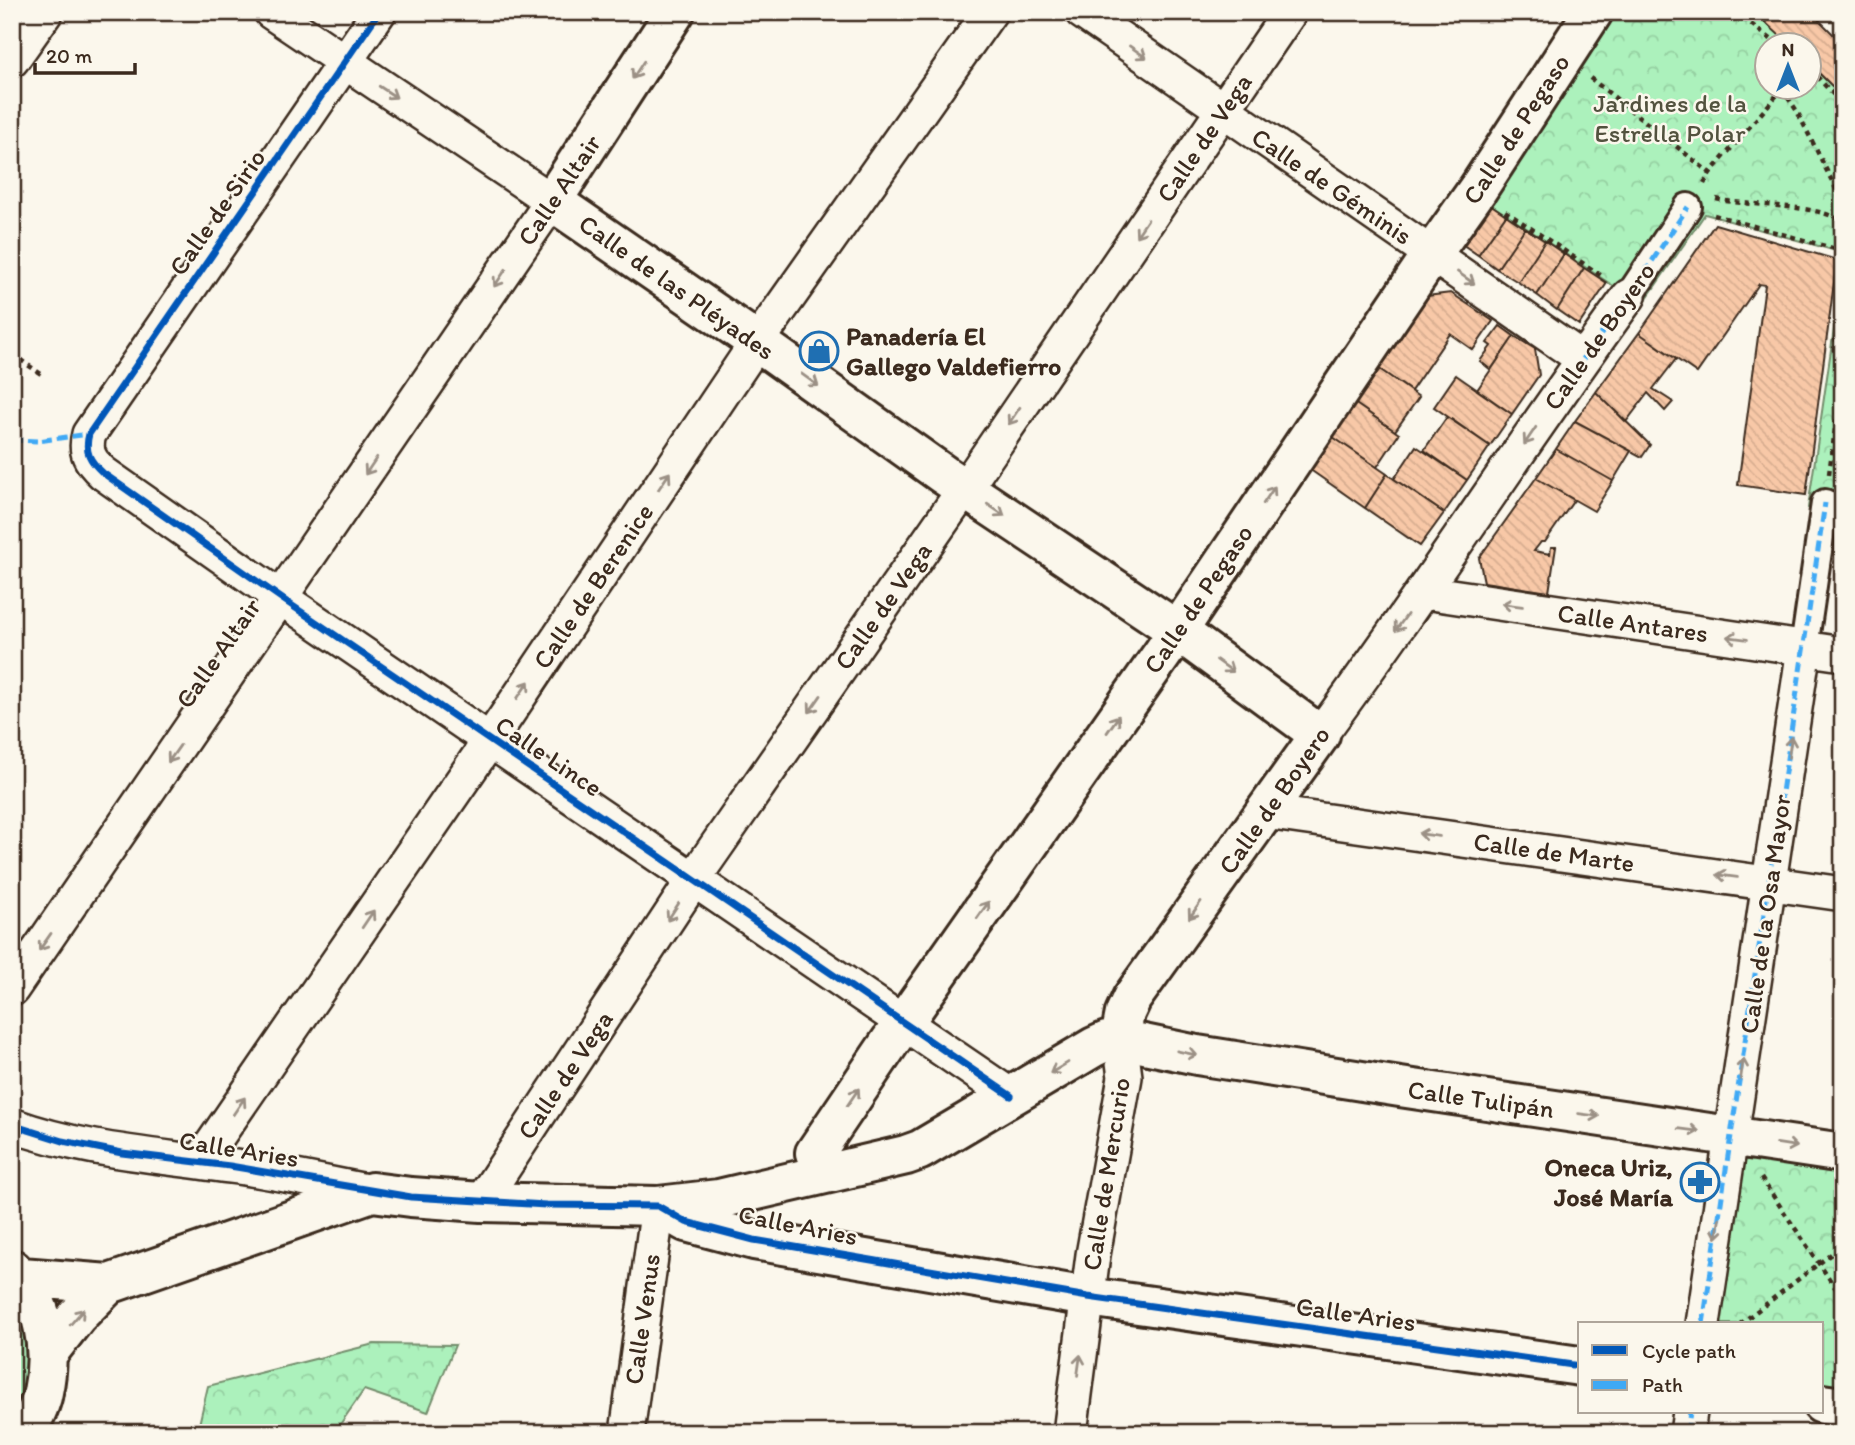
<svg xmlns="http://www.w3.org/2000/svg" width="1855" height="1445" font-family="Itim,sans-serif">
<defs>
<pattern id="grass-tufts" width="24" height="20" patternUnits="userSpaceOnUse" patternTransform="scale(1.75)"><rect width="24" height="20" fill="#acf1bc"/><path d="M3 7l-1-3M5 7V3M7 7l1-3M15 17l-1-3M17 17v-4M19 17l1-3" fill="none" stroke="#95cfa1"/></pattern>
<pattern id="forest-crowns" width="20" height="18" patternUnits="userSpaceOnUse" patternTransform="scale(1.75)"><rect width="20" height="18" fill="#acf1bc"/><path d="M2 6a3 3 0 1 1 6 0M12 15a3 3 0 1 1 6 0" fill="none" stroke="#95cfa1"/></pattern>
<pattern id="building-back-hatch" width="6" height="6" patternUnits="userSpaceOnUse" patternTransform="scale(1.75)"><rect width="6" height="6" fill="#f8c8a7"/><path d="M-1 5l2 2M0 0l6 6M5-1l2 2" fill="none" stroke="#d6ac8f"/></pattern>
</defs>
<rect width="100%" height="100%" fill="#fbf7ec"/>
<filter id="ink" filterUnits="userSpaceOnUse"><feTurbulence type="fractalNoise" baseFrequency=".0143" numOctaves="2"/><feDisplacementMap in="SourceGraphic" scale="14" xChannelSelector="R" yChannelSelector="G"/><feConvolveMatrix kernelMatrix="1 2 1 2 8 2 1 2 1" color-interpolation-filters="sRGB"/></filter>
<g filter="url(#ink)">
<path fill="url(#grass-tufts)" stroke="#748e6d" stroke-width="2" d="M 12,1294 C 17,1305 25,1318 28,1330 C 34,1357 28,1392 12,1414 Z"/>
<path fill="url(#forest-crowns)" stroke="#748e6d" stroke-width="2" d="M 1618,12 L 1754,12 L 1791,45 L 1768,46 L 1768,88 L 1810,88 L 1810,64 L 1843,97 L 1843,253 L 1705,214 L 1642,305 L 1487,202 Z
M 1843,267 L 1843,514 L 1808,508 Z
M 1732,1136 L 1843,1153 L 1843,1407 L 1822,1404 L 1822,1324 L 1703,1324 Z
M 374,1344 L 455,1345 L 428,1412 L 364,1390 L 334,1433 L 197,1433 L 208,1386 Z"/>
<path fill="url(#building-back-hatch)" stroke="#3b2a1e" stroke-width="2" d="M 1754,12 L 1812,13 L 1843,44 L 1843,97 L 1810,64 L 1810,46 L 1791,46 Z
M 1487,202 L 1506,215 L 1478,255 L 1459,242 Z
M 1506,215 L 1525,228 L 1497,269 L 1478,255 Z
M 1715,224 L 1837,260 L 1806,495 L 1738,485 L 1765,285 L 1759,284 L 1697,373 L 1639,333 Z
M 1525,228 L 1545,241 L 1518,282 L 1497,269 Z
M 1545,241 L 1564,254 L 1537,295 L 1518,282 Z
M 1564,254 L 1584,268 L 1557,310 L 1537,295 Z
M 1584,268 L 1607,283 L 1579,325 L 1557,310 Z
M 1451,293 L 1493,321 L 1473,350 L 1450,334 L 1411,391 L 1378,368 L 1427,296 Z
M 1500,326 L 1514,336 L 1491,370 L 1480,361 L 1491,346 L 1487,343 Z
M 1639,333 L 1676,359 L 1653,389 L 1673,402 L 1665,411 L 1648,393 L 1626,422 L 1596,392 Z
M 1514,336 L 1535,349 L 1539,375 L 1512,414 L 1477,390 Z
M 1378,368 L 1419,397 L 1395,431 L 1353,402 Z
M 1456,375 L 1512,414 L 1490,446 L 1434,407 Z
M 1596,392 L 1650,445 L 1642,457 L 1575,421 Z
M 1353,402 L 1399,434 L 1377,467 L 1330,435 Z
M 1447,417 L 1490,446 L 1467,480 L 1424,450 Z
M 1575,421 L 1631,451 L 1613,481 L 1556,449 Z
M 1330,435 L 1387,474 L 1365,508 L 1309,469 Z
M 1416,446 L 1467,480 L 1444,513 L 1394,479 Z
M 1556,449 L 1613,481 L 1594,511 L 1536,478 Z
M 1387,474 L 1444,513 L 1420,546 L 1365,508 Z
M 1536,478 L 1574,500 L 1545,542 L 1541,542 L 1534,551 L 1550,554 L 1551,547 L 1556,547 L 1549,592 L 1484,582 L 1479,558 Z"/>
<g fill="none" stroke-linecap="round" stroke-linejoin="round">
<defs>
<path id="pedestrian" d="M 1629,296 L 1688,207
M 1804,648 L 1825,503"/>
<path id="minor" d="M 379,12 L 89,434 C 84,452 90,461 103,473 L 281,598 L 1011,1096
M 1082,12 L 1583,359
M 12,60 L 46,12
M 1424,592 L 1843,654
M 1320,735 C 1427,591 1523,441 1629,296
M 1265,812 L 1843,894
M 12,989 L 552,201 L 271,12
M 12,1125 C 83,1151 155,1155 229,1166 C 277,1172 325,1183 372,1192
M 200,1162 L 490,740 L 757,342 L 990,12
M 481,1202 L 706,861 L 977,471 L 1290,12
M 1703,1324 L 1804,648
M 627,1433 L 658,1206
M 1070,1433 L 1093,1255 L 1125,1077 L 1120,1039
M 1687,1433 L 1690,1412"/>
<path id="tertiary" d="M 675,12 L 552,201 L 757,342 L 944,475 L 1178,631 L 1320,735 L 1132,998 L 1125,1013 L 1120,1039
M 815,1153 L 890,1042 L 1163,653 L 1432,254 L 1478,189 L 1593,12
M 658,1206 L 719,1199 L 906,1155 L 920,1150 L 1094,1047 L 1107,1041 L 1120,1039 L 1197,1055 L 1400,1087 L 1843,1153
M 12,1269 C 45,1300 52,1350 43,1392 C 41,1406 32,1420 26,1433
M 21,1277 L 109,1284
M 48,1353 L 77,1316 L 109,1284 L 372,1192 L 411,1197 L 481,1202 L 658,1206 L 686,1222 L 754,1240 L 1088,1297 L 1580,1366
M 1822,1404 L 1843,1407"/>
</defs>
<use href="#pedestrian" stroke="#3b2a1e" stroke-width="32"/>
<use href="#minor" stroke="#3b2a1e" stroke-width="38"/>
<use href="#tertiary" stroke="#3b2a1e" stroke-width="44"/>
<path stroke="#3b2a1e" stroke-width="4.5" stroke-dasharray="5 5" stroke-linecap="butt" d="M 1735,12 L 1780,46
M 1810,69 L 1843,105
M 1590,78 L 1710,173
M 1782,89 L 1797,111 L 1837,191 L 1841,205 L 1838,219 L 1843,237
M 1704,184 L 1710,173 L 1783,88
M 1716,199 C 1748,207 1822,203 1843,223
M 1505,211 L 1602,276
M 1714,215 L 1843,251
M 12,354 L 41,374
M 1842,370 L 1834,350 L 1843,282
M 1829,474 L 1843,370
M 1761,1178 L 1843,1299
M 1740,1324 L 1843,1245"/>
<use href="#pedestrian" stroke="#fbf7ec" stroke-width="26"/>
<use href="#minor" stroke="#fbf7ec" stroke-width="33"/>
<use href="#tertiary" stroke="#fbf7ec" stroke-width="38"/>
<path stroke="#3fa9f5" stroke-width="5" stroke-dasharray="10 5" stroke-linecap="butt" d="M 1583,359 L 1629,296 L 1688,207
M 12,440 L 38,441 L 89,434
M 1703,1324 L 1825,503
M 1687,1433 L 1690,1412"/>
<defs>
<path id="cycleway" d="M 379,12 L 89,434 C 84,452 90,461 103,473 L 281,598 L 1011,1096
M 12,1125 L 63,1141 L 122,1153 L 230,1166 L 411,1197 L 546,1205 L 658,1206 L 686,1222 L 754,1240 L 1088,1297 L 1580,1366"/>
</defs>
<use href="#cycleway" stroke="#fbf7ec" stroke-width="11"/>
<use href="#cycleway" stroke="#0057b8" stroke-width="7"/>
</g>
<defs><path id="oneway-shaft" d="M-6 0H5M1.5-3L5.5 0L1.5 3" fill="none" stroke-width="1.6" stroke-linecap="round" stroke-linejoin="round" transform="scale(1.75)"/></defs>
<g stroke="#9b9085">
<use href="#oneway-shaft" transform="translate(1138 52) rotate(35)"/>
<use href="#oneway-shaft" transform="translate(638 70) rotate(123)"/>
<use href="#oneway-shaft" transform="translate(388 92) rotate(33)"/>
<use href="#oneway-shaft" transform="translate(1142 228) rotate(124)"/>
<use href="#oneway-shaft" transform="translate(500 278) rotate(124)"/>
<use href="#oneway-shaft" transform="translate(1466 278) rotate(35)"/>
<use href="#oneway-shaft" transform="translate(810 380) rotate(36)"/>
<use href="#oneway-shaft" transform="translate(1014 416) rotate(124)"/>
<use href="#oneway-shaft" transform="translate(1530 436) rotate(124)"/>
<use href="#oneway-shaft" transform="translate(371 466) rotate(124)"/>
<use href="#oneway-shaft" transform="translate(664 481) rotate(-56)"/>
<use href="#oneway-shaft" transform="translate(1269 495) rotate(-56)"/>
<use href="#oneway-shaft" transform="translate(996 510) rotate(34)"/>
<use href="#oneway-shaft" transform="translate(1512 605) rotate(-172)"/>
<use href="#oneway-shaft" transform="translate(1401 623) rotate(126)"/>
<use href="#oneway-shaft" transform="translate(1737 638) rotate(-172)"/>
<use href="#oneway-shaft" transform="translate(1225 666) rotate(36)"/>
<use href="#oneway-shaft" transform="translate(523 690) rotate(-56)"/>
<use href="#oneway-shaft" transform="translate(815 704) rotate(125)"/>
<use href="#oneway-shaft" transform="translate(1113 724) rotate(-55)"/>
<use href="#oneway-shaft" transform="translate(1790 747) rotate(-82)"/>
<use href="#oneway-shaft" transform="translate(174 754) rotate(125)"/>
<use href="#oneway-shaft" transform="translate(1429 835) rotate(-172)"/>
<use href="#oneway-shaft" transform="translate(1727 876) rotate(-172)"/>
<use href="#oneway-shaft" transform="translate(983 910) rotate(-55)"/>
<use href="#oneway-shaft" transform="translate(1195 910) rotate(125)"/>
<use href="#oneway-shaft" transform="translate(673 912) rotate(123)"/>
<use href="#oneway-shaft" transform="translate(368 919) rotate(-56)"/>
<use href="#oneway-shaft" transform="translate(45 942) rotate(125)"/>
<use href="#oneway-shaft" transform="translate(1187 1053) rotate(12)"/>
<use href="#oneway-shaft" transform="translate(1059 1068) rotate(149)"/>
<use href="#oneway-shaft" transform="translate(1742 1069) rotate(-82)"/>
<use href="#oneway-shaft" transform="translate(853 1097) rotate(-56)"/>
<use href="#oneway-shaft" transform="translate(239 1106) rotate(-56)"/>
<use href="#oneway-shaft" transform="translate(1589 1115) rotate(8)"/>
<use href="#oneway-shaft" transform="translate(1689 1130) rotate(8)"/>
<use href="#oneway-shaft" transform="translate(1787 1145) rotate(9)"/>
<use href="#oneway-shaft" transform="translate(1718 1228) rotate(99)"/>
<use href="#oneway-shaft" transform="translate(77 1317) rotate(-49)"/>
<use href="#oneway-shaft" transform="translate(1079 1365) rotate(-82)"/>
</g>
</g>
<defs>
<symbol id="shop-ring" viewBox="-11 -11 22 22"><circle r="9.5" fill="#fbf7ec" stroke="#1f6fb2" stroke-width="1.5"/><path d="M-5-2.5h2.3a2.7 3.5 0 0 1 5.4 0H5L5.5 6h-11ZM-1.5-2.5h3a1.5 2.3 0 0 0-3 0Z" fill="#1f6fb2"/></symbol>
<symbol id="pharmacy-ring" viewBox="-11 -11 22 22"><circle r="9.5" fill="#fbf7ec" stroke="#1f6fb2" stroke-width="1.5"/><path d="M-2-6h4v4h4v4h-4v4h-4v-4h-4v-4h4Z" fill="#1f6fb2"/></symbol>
</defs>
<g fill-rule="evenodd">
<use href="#shop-ring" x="797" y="329" width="44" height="44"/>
<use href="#pharmacy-ring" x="1678" y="1160" width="44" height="44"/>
</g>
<g text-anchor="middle" stroke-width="5" stroke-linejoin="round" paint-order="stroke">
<g font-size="26" fill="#52523e" stroke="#fbf7ec">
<text x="1670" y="112">Jardines de la<tspan x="1670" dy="30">Estrella Polar</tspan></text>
</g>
<g font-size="26" fill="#3b2a1e" stroke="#fbf7ec">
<text transform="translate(1516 129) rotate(-57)" y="9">Calle de Pegaso</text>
<text transform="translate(1204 138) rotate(-56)" y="9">Calle de Vega</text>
<text transform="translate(1332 186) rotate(34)" y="9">Calle de Géminis</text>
<text transform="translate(559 190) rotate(-56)" y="9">Calle Altair</text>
<text transform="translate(217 212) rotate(-55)" y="9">Calle de Sirio</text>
<text transform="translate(677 287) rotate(35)" y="9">Calle de las Pléyades</text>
<text transform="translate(1599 336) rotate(-55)" y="9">Calle de Boyero</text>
<text transform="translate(593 586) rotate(-56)" y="9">Calle de Berenice</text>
<text transform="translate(1198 599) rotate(-56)" y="9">Calle de Pegaso</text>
<text transform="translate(883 606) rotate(-55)" y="9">Calle de Vega</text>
<text transform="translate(1633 623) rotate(8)" y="9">Calle Antares</text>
<text transform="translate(218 653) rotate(-55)" y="9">Calle Altair</text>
<text transform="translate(549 756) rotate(34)" y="9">Calle Lince</text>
<text transform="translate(1274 800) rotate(-55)" y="9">Calle de Boyero</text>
<text transform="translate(1554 852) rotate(8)" y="9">Calle de Marte</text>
<text transform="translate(1765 914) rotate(-82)" y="9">Calle de la Osa Mayor</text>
<text transform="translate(565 1075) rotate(-56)" y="9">Calle de Vega</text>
<text transform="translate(1481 1099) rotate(8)" y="9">Calle Tulipán</text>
<text transform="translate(239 1149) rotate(9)" y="9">Calle Aries</text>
<text transform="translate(1106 1174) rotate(-81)" y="9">Calle de Mercurio</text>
<text transform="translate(798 1225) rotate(11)" y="9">Calle Aries</text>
<text transform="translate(1356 1314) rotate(8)" y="9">Calle Aries</text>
<text transform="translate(642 1319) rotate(-82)" y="9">Calle Venus</text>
</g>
<g font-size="26" font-weight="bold" fill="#3b2a1e" stroke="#fbf7ec" text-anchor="start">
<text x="846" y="345">Panadería El<tspan x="846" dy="30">Gallego Valdefierro</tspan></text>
<text x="1673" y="1176" text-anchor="end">Oneca Uriz,<tspan x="1673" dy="30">José María</tspan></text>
</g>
</g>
<rect width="1855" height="1445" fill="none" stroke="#fbf7ec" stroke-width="42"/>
<rect x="21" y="21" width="1813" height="1403" fill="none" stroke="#3b2a1e" stroke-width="2.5" filter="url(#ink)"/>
<rect x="1578" y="1322" width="245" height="91" fill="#fbf7ec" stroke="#aea59a" stroke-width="2"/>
<rect x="1592" y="1345" width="35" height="10" fill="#0057b8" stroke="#aea59a" stroke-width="2"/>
<text x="1642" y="1358" font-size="21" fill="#3b2a1e">Cycle path</text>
<rect x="1592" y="1380" width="35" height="10" fill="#3fa9f5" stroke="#aea59a" stroke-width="2"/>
<text x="1642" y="1392" font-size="21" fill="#3b2a1e">Path</text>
<g transform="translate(1788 66)"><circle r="33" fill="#fbf7ec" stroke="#aea59a" stroke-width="2"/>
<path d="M0-5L12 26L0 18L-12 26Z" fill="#1f6fb2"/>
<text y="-10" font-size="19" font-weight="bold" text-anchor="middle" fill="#3b2a1e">N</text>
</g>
<path d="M35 63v10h100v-10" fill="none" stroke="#3b2a1e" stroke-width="3.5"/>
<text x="46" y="63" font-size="21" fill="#3b2a1e" stroke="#fbf7ec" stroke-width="5" paint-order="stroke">20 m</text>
</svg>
